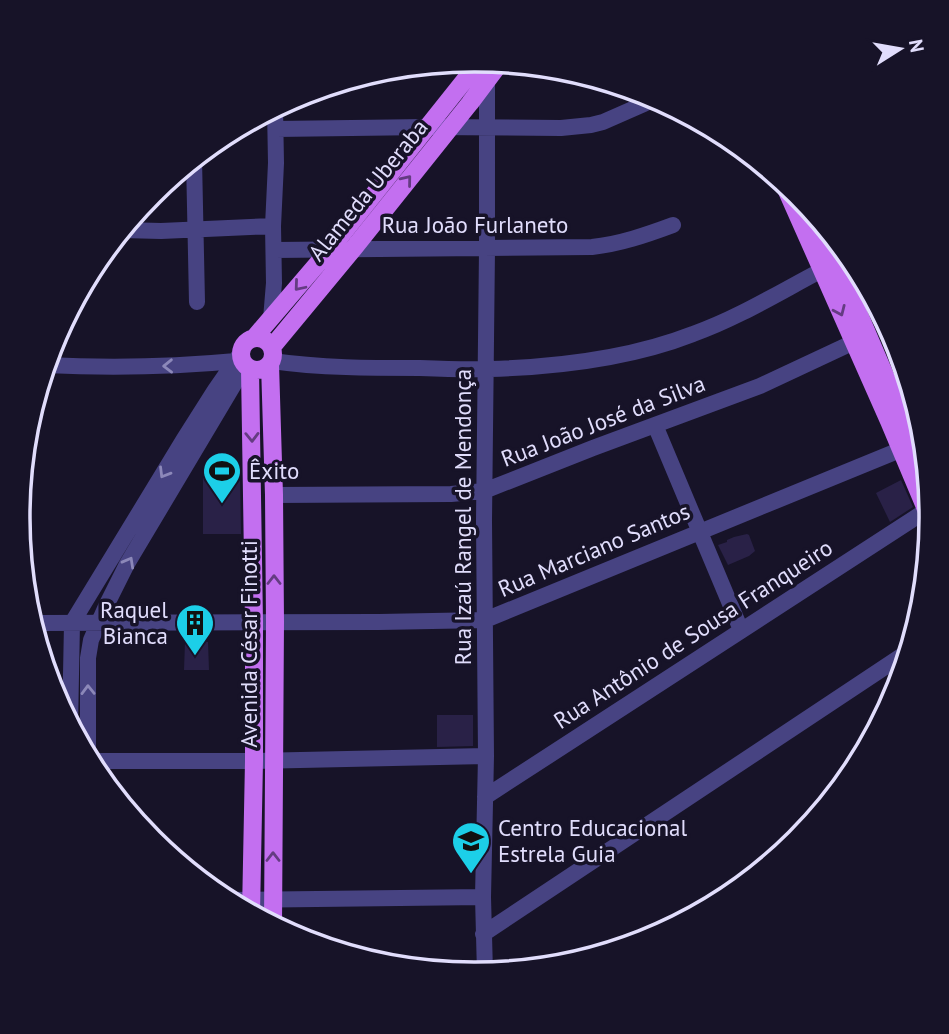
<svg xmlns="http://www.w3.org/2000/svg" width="949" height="1034" font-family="'PT Sans',sans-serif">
<rect width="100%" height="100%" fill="#171328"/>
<path fill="#292147" d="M 873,297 L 888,325 L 877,329 L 865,300 Z
M 203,476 L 240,477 L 241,534 L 203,534 Z
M 901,480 L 913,507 L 890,522 L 876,493 Z
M 747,534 L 749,535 L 755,551 L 749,556 L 728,565 L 718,545 L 727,542 L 727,540 L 734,537 Z
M 185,642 L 208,642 L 209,670 L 184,670 Z
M 437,715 L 473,715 L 473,746 L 437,747 Z"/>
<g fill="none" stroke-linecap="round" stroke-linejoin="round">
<path stroke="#474382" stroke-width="16" d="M 276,129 L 426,127 L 561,128 L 591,125 L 603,122 L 644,104
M 194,159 L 197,302
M 122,230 L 161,231 L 273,226
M 274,250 L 592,247 C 620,244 646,235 673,225
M 849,295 L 867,286
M 271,319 L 274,283 L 273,226 L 276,163 L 275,108
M 898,345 L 902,359
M 272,361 C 321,368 371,368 420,368 C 443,369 467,370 490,369 C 558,367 629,359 693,334 C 738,318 780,292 822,270
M 45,365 C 109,368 173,367 236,361
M 655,425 L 741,630
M 274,495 L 451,494 L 484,491 L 593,448 L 760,386 L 854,342
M 39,623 L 379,622 L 485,620 L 912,445
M 70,726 L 72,623 L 184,439 L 215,390 L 240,354
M 88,759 L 88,658 L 91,640 L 107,604 L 127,564 L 245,366
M 89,761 L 254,761 L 486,756
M 485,797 L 927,510
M 226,900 L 483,897
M 483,934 L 909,651
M 485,973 L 483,897 L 486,756 L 484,521 L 487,249 L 487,76"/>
<path stroke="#c36ff0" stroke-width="18" d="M 783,182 L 889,421 L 931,521
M 811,210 L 861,319 L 927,474
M241 354a16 16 0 1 1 32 0a16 16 0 1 1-32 0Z
M 254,338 L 331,248 L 480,61
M 272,347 L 354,248 L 470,103 L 500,63
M 270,364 L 274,495 L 275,622 L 273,925
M 250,369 L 254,622 L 254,761 L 251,913"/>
</g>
<defs><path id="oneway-chevron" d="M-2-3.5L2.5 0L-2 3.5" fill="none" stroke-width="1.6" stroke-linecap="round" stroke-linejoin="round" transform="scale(1.75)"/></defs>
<g stroke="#643c82">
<use href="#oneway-chevron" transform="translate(407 180) rotate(-51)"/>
<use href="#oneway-chevron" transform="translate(299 286) rotate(130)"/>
<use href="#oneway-chevron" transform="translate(840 311) rotate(66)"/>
<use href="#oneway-chevron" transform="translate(252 437) rotate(89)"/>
<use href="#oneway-chevron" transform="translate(274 580) rotate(-90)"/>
<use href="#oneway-chevron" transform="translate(273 857) rotate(-90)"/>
</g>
<g stroke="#8c88b9">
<use href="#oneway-chevron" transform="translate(168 366) rotate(179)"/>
<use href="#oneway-chevron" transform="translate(164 473) rotate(121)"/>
<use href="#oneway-chevron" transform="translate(129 562) rotate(-61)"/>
<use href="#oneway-chevron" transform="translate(88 690) rotate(-91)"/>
</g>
<defs>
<symbol id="stadium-pin" viewBox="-11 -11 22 30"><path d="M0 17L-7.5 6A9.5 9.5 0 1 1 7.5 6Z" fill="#1ccfe8" stroke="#171328"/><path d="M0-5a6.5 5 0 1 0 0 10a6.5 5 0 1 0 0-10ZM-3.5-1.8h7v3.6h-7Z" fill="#111"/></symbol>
<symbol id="building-pin" viewBox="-11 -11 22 30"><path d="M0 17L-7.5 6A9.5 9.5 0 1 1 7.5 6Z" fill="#1ccfe8" stroke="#171328"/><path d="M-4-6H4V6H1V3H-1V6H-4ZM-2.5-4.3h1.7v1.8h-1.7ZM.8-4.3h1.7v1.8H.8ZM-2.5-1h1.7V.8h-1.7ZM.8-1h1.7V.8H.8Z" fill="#111"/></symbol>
<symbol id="school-pin" viewBox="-11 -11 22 30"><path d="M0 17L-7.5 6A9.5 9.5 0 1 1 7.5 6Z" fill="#1ccfe8" stroke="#171328"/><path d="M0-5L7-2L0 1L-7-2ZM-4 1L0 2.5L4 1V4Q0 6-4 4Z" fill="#111"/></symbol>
</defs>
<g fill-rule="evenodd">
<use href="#stadium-pin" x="200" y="449" width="44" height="60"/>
<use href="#building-pin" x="173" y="601" width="44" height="60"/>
<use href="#school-pin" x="449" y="819" width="44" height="60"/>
</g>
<g text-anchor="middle" stroke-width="7" stroke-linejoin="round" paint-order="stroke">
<g font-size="23" fill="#e1ddfc" stroke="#171328">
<text transform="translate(368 190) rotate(-51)" y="8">Alameda Uberaba</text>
<text x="475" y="233">Rua João Furlaneto</text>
<text transform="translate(603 421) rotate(-21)" y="8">Rua João José da Silva</text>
<text transform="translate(463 517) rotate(-90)" y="8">Rua Izaú Rangel de Mendonça</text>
<text transform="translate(594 550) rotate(-23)" y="8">Rua Marciano Santos</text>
<text transform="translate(693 634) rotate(-33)" y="8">Rua Antônio de Sousa Franqueiro</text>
<text transform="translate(249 644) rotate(-90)" y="8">Avenida César Finotti</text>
</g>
<g font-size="23" fill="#e1ddfc" stroke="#171328" text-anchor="start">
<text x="249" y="479">Êxito</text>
<text x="168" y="618" text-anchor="end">Raquel<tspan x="168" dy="26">Bianca</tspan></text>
<text x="498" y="836">Centro Educacional<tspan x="498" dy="26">Estrela Guia</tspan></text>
</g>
</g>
<path d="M0 0H949V1034H0ZM474 72H475A444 444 0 0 1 919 516V518A444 444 0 0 1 475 962H474A444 444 0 0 1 30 518V516A444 444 0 0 1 474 72Z" fill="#171328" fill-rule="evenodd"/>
<path fill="none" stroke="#e1ddfc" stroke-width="3.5" d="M474 72H475A444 444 0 0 1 919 516V518A444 444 0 0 1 475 962H474A444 444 0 0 1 30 518V516A444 444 0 0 1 474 72Z"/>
<g transform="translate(900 49) rotate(79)" stroke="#171328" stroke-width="5" paint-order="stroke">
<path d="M0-5L12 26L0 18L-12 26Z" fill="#e1ddfc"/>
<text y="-10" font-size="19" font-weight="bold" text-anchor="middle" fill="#e1ddfc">N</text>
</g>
</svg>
